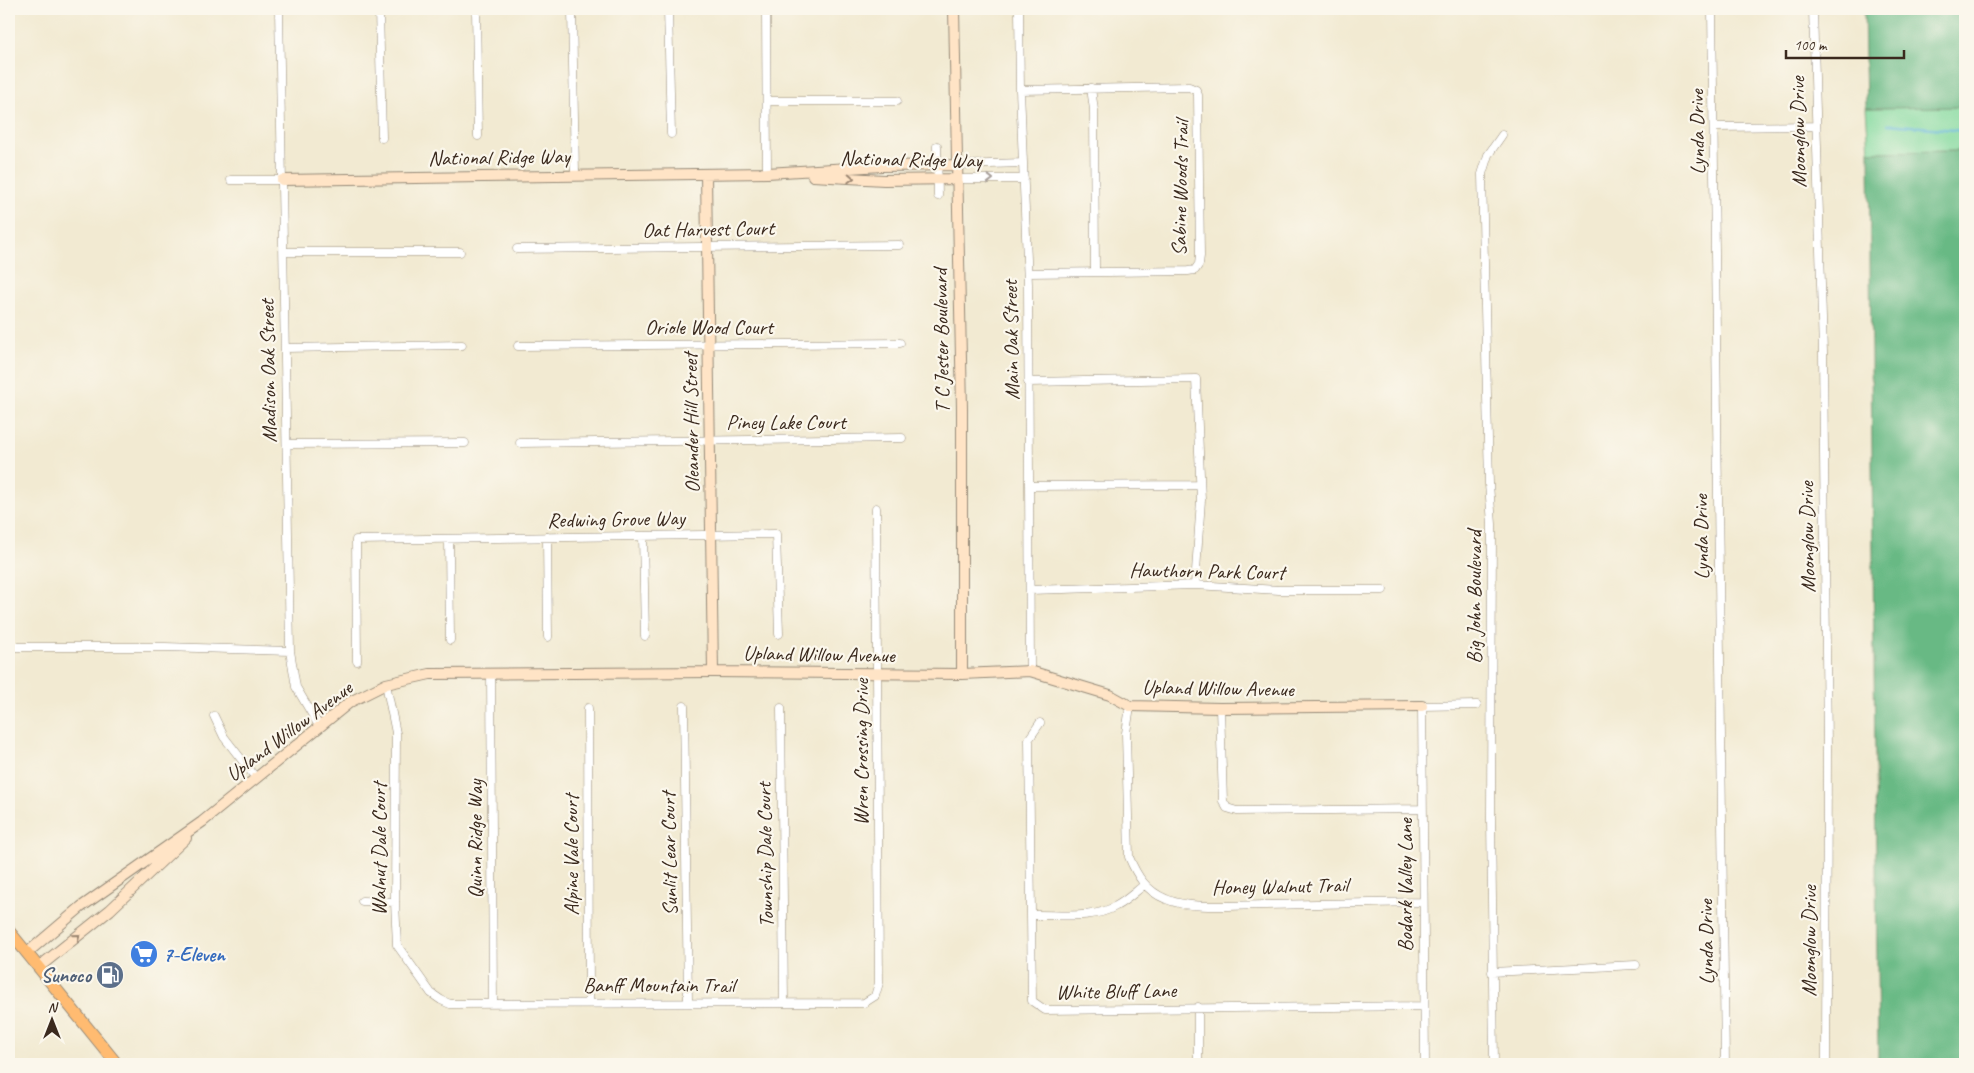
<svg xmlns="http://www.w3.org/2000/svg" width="1974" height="1073" font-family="Caveat,sans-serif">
<rect width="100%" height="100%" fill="#fbf7ec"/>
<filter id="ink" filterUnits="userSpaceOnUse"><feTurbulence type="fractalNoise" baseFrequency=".02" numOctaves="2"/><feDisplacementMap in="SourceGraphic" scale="10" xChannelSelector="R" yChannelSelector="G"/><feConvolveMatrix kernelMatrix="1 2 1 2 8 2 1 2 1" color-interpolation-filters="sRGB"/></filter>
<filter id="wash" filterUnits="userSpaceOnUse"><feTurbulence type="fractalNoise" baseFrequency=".0096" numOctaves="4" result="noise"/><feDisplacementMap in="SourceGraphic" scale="20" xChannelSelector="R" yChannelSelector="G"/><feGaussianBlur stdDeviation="1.12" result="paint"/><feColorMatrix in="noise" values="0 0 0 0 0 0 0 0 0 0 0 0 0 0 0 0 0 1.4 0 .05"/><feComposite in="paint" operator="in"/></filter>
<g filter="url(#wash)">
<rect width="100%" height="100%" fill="#f2ead2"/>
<path fill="#81d99d" stroke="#5e825e" d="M 1965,107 L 1965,151 L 1869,152 L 1866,108 Z"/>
<path fill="#68b984" stroke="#527251" d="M 1864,9 L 1965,9 L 1965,107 L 1866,108 Z
M 1965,151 L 1965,1064 L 1878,1064 L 1869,152 Z"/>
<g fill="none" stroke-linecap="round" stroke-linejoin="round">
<path stroke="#57b2d5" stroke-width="2.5" d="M 1888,124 L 1965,131"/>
</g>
</g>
<g filter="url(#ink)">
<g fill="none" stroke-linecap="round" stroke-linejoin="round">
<defs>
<path id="street" d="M 279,9 L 290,651 L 296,687 L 319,726
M 379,9 L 382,138
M 476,9 L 478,136
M 572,9 L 575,174
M 668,9 L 671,134
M 766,9 L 767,173
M 1019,9 L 1020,90 L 1028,284 L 1030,671
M 1712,9 L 1725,1064
M 1813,9 L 1823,353 L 1827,749 L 1826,1064
M 1091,88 L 1094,110 L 1095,272
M 1020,90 L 1189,87 L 1196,90 L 1198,95 L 1200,256 L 1199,264 L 1195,270 L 1188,271 L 1028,273
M 767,101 L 897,101
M 1715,127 L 1815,126
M 937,146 L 938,196
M 957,165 L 1023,163
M 957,179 L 1024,179
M 231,180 L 282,180
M 517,249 L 899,245
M 284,252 L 460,252
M 518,346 L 900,343
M 285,348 L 462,345
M 1028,382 L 1196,379 L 1201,500 L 1195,585
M 520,443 L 902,438
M 287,444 L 465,443
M 1029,486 L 1200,485
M 643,536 L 645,636
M 547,537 L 548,637
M 449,539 L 450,640
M 1030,590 L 1195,585 L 1279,590 L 1383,590
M 9,647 L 165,647 L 290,651
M 357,661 L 356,540 L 776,534 L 779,634
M 491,673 L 493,1004
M 386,684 L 396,733 L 395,902 L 397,945 L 431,993 L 441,1000 L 450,1004 L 864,1003 L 875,996 L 879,983 L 876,508
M 684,706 L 688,1002
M 1130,706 L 1126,733 L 1129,857 C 1137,876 1146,891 1166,899 C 1190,910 1237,905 1265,905 C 1317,904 1369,903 1422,902
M 588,708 L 589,1003
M 781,708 L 784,1002
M 1220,708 L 1223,801 L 1227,808 L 1237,811 L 1422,809
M 214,716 L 224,737 L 256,778
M 1040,723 L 1029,739 L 1032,1001 L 1045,1010 L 1424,1006
M 362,901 L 395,902
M 1031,915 C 1057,914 1093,920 1116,906 C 1126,901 1135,892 1144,885
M 1492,972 L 1636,965
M 1198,1064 L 1198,1007
M 1425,1064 L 1422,706 L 1477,705
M 1494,1064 L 1491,818 L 1492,524 L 1489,484 L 1482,174 L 1488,155 L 1502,135"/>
<path id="secondary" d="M 954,9 L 962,409 L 962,674
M 706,174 L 713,672
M 813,176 L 884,180 L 957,179
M 282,180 L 767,173 L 882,166 L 957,165
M 27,953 L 81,907 L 202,822 L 350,702 L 386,684 L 430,674 L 713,672 L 962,674 L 1030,671 L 1110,695 L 1130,706 L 1220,708 L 1422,706
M 39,967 L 110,910 L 186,838"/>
<path id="primary" d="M 9,931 L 117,1064"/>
</defs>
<use href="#street" stroke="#968a78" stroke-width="9"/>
<use href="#secondary" stroke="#968a78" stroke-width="12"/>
<use href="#primary" stroke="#968a78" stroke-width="13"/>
<use href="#street" stroke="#fff" stroke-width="8"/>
<use href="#secondary" stroke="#ffe4c6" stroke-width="10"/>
<use href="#primary" stroke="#ffbb71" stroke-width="11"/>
</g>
<defs><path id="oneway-chevron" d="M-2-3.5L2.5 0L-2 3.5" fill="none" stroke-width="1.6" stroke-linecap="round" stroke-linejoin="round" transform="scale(1.25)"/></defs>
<g stroke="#9d8772">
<use href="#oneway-chevron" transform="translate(851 178) rotate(3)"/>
<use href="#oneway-chevron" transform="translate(77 937) rotate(-39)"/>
</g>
<use stroke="#a79f9a" href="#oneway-chevron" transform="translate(990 179)"/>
</g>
<defs>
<symbol id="supermarket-disc" viewBox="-11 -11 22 22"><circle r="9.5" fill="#3f7fe0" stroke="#fbf7ec"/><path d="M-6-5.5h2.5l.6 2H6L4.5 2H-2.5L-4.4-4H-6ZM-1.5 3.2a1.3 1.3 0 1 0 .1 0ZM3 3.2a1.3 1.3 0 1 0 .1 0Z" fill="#fff"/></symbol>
<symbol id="fuel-disc" viewBox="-11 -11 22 22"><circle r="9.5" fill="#5c6f8a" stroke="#fbf7ec"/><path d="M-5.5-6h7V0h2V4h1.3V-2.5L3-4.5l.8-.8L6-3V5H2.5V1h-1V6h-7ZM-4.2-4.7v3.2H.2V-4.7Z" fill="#fff"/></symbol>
</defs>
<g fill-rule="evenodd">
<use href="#supermarket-disc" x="128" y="938" width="32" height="32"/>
<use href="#fuel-disc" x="94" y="959" width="32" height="32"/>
</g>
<g text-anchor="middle" stroke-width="4.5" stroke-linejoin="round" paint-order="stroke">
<g font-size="21" fill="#3b2a1e" stroke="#fbf7ec">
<text transform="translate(1697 132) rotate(-91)" y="7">Lynda Drive</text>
<text transform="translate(1798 132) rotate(-91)" y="7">Moonglow Drive</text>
<text transform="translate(499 157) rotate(-1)" y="7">National Ridge Way</text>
<text transform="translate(911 159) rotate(1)" y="7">National Ridge Way</text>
<text transform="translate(1180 188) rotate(-89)" y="7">Sabine Woods Trail</text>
<text transform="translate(708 229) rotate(-1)" y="7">Oat Harvest Court</text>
<text x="709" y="334">Oriole Wood Court</text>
<text transform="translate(1011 340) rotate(-91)" y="7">Main Oak Street</text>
<text transform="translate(941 341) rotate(-91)" y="7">T C Jester Boulevard</text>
<text transform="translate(268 371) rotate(-91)" y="7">Madison Oak Street</text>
<text x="786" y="429">Piney Lake Court</text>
<text transform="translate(691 423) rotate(-91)" y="7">Oleander Hill Street</text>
<text transform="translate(616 519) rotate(-1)" y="7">Redwing Grove Way</text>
<text transform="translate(1701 537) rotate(-91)" y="7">Lynda Drive</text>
<text transform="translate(1807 537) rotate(-91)" y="7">Moonglow Drive</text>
<text transform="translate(1207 571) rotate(1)" y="7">Hawthorn Park Court</text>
<text transform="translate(1474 597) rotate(-90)" y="7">Big John Boulevard</text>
<text transform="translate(819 654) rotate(1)" y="7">Upland Willow Avenue</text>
<text transform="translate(1218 688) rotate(1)" y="7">Upland Willow Avenue</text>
<text transform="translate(289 731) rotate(-37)" y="7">Upland Willow Avenue</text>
<text transform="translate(861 752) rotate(-90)" y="7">Wren Crossing Drive</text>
<text transform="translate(475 839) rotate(-90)" y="7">Quinn Ridge Way</text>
<text transform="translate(379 849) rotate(-90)" y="7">Walnut Dale Court</text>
<text transform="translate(669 854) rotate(-91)" y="7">Sunlit Lear Court</text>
<text transform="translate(571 855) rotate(-90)" y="7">Alpine Vale Court</text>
<text transform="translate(765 855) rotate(-91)" y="7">Township Dale Court</text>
<text transform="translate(1405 885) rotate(-90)" y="7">Bodark Valley Lane</text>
<text transform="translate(1280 886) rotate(-1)" y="7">Honey Walnut Trail</text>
<text transform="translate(1809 941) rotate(-90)" y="7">Moonglow Drive</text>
<text transform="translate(1706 942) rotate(-91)" y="7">Lynda Drive</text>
<text x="659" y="992">Banff Mountain Trail</text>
<text transform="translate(1116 991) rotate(-1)" y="7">White Bluff Lane</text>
</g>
<g font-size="21" font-weight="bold" fill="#366cbe" stroke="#fbf7ec" text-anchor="start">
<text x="163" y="961">7-Eleven</text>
</g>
<g font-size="21" font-weight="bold" fill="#4e5e75" stroke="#fbf7ec" text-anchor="end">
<text x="91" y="982">Sunoco</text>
</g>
</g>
<rect width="1974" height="1073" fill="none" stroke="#fbf7ec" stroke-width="30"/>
<g transform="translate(52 1020)" stroke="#fbf7ec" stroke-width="4" paint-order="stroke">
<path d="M0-4L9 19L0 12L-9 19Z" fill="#3b2a1e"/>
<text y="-8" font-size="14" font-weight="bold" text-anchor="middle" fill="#3b2a1e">N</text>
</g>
<path d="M1786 50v8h118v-8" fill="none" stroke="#3b2a1e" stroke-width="2.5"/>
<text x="1794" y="50" font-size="15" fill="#3b2a1e" stroke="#fbf7ec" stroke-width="4" paint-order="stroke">100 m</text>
</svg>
